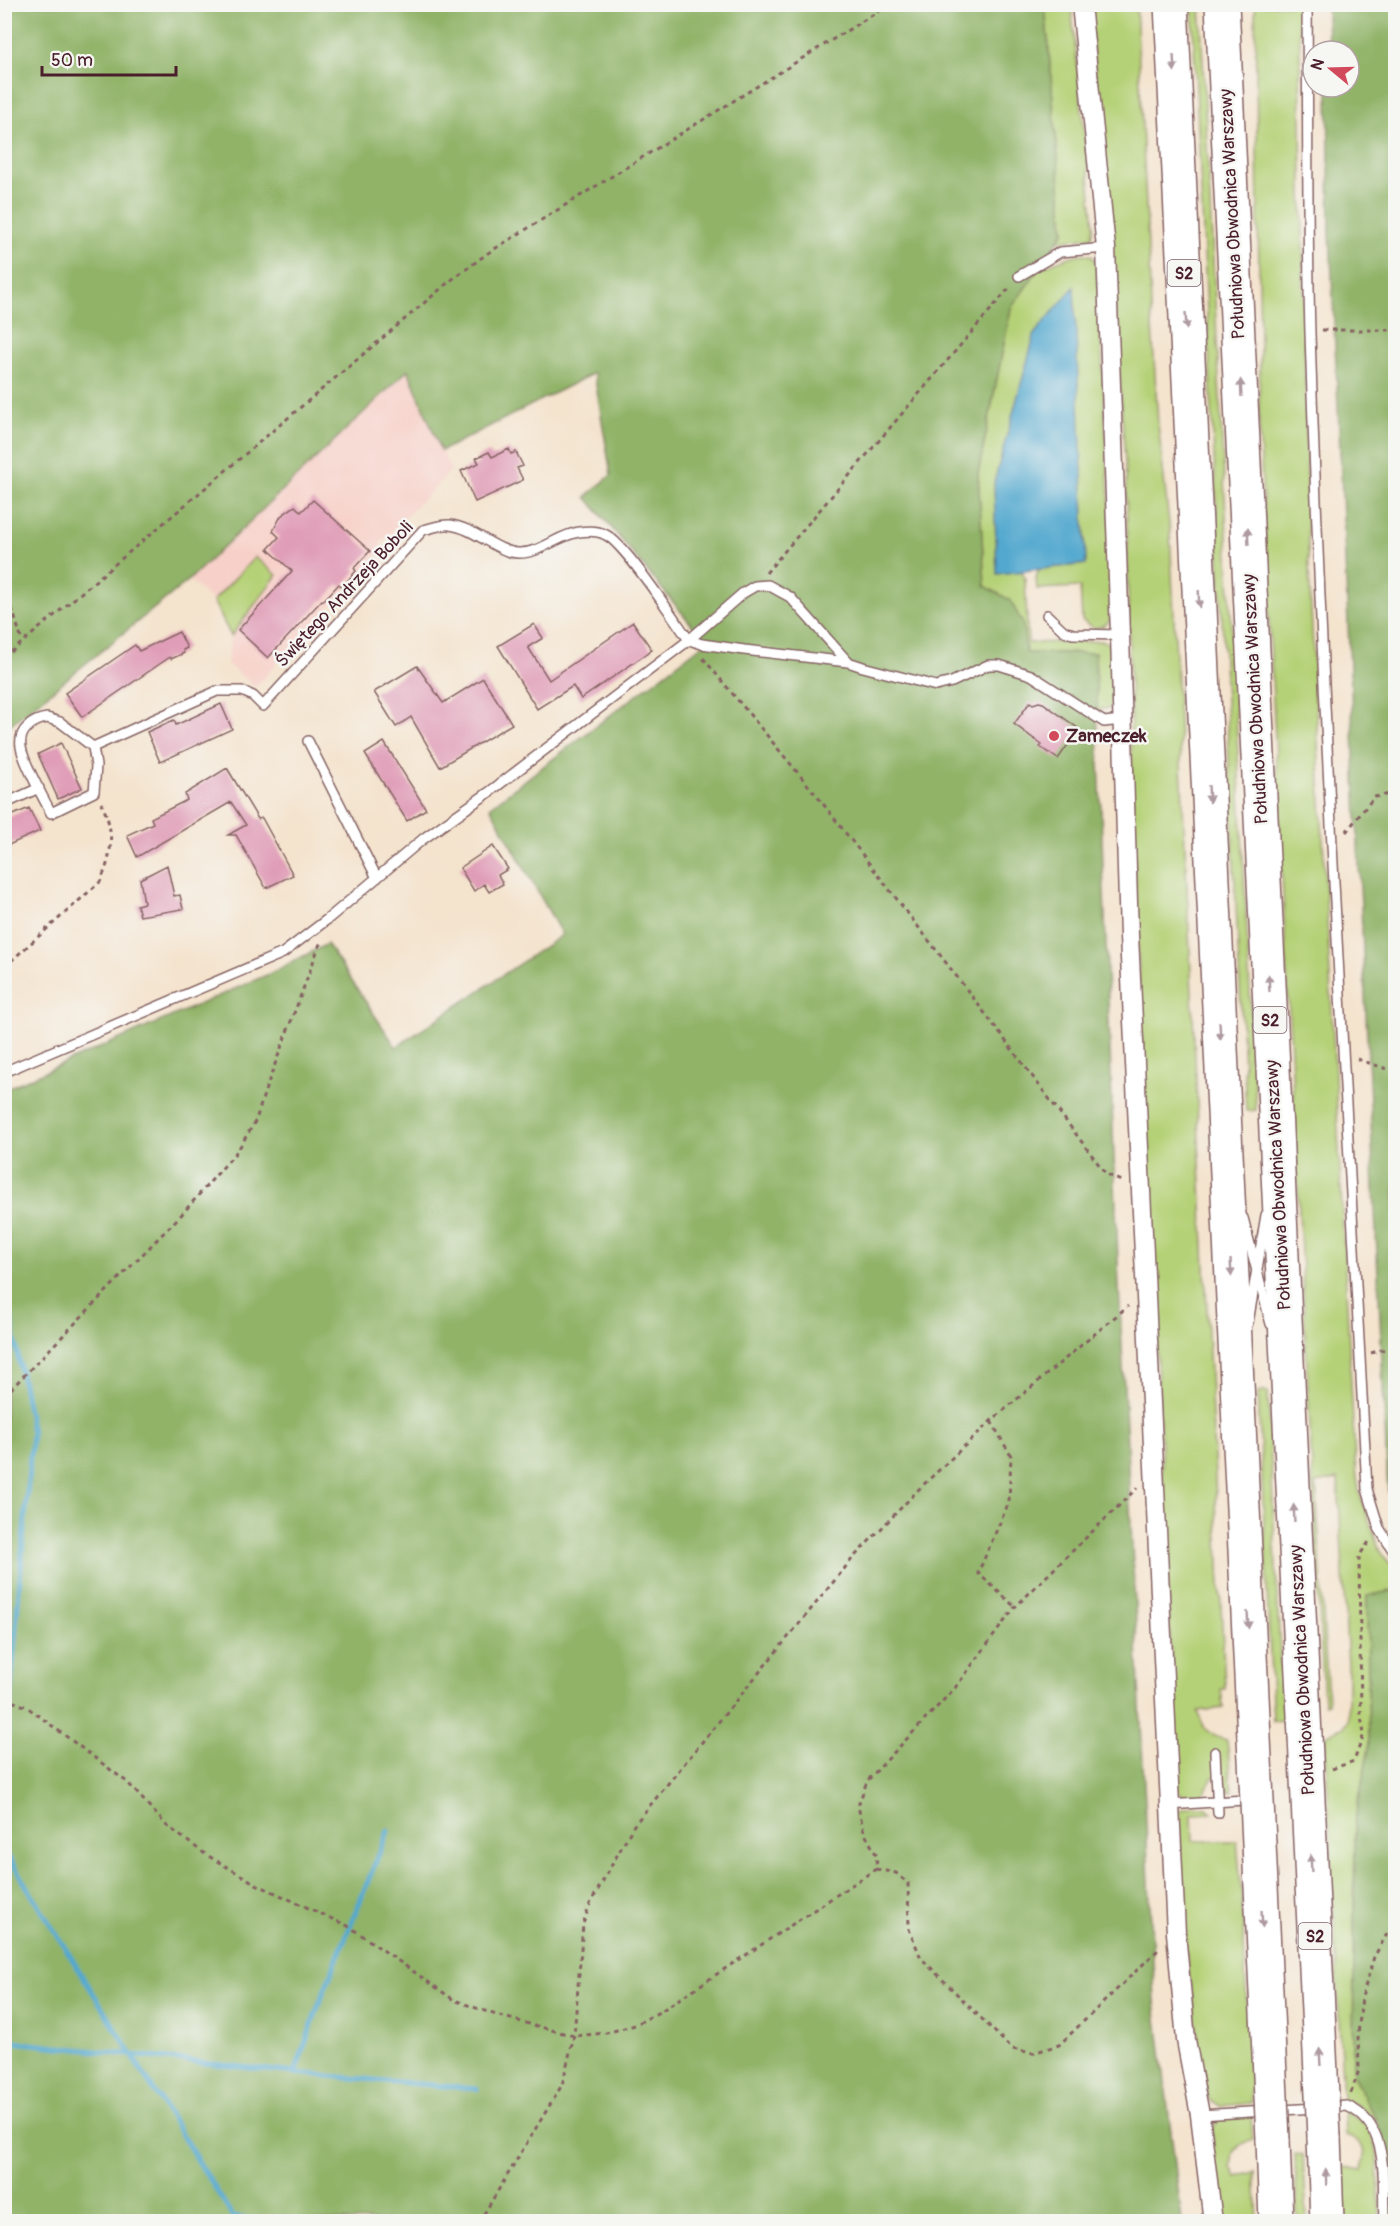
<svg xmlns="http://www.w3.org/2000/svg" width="1400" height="2226" font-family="Pangolin,sans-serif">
<rect width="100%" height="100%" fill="#f6f6f2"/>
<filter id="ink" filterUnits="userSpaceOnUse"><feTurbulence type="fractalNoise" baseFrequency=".0167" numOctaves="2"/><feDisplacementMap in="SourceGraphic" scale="12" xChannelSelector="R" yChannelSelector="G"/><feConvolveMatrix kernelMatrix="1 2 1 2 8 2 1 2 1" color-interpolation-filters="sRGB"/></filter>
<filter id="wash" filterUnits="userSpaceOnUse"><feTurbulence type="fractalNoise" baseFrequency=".008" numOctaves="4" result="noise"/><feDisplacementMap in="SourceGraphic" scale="24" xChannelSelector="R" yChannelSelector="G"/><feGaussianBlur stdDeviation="1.35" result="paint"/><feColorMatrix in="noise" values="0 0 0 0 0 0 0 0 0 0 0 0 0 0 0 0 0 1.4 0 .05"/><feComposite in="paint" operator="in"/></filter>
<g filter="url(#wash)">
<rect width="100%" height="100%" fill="#f4e3cd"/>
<path fill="#f7d1c9" d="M 409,370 L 441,451 L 451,470 L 380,544 L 384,548 L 255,687 L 227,664 L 231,636 L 213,601 L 189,580 Z"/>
<path fill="#b5d177" stroke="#807851" stroke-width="1.5" d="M 1045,5 L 1071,5 L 1094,226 L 1092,237 L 1057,241 L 1064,232 Z
M 1089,5 L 1136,5 L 1152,325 L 1158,424 L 1170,532 L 1225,1689 L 1221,1689 L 1223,1708 L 1198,1711 C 1202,1729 1209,1736 1227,1740 L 1232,1792 L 1227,1790 L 1220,1776 L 1212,1778 L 1205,1792 C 1195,1799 1185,1799 1177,1790 L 1133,845 L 1126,477 L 1114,286 Z
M 1192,5 L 1200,5 L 1256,1110 L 1246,1111 Z
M 1255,5 L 1299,5 L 1308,551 L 1355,1461 L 1359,1492 L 1380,1552 L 1395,1569 L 1395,1590 L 1367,1596 L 1369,1748 L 1355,1820 L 1353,2075 L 1377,2122 L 1361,2107 L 1343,2099 L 1325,1735 L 1343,1728 L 1348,1721 L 1348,1666 L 1338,1479 L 1316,1483 L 1328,1703 L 1324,1704 L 1259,421 L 1260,346 Z
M 1086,254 L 1092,256 L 1097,264 L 1115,608 C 1112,620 1107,627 1094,628 L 1082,620 L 1080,587 L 1037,589 L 1036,578 L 1039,569 L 1086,564 L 1074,288 L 1035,333 L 994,483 L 997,574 L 1021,571 L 1025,578 L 1028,643 L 1104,641 L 1114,647 L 1115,707 L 1097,710 L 1095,653 L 1026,653 L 1023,624 L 985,587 L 978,474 L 1011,308 L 1039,268 L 1075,255 Z
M 255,557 L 277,575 L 231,636 L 213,601 Z
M 1258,1392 L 1268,1392 L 1283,1720 L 1273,1721 Z
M 1193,1806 L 1207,1808 L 1212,1813 L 1192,1814 L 1193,1841 L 1237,1841 L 1242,1900 L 1251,2103 L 1220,2106 L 1209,2099 L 1206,2092 L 1183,1932 L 1179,1813 L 1183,1809 Z
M 1344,2111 L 1369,2125 L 1378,2156 L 1380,2221 L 1345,2221 L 1342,2167 L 1362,2170 C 1366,2151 1365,2140 1345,2136 Z
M 1251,2116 L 1253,2140 L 1243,2143 L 1233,2151 L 1231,2167 L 1236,2177 L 1255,2172 L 1258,2221 L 1218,2221 L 1212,2130 C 1217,2114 1237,2117 1251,2116 Z
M 1295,2154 L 1303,2155 L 1307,2221 L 1297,2221 Z"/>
<path fill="#90b368" stroke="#6d694a" stroke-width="1.5" d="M 5,5 L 1045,5 L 1064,232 L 1011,308 L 978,474 L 985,586 L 1010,600 L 1023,624 L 1026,653 L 1095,653 L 1119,1287 L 1155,2002 L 1182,2221 L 5,2221 L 5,1089 L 269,974 L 327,944 L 396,1047 L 562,935 L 490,807 L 706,642 L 586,497 L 611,475 L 594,373 L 441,451 L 408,370 L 189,580 L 5,729 Z
M 1327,5 L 1396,5 L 1395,1496 L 1388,1492 L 1330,234 L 1328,87 L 1349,87 L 1349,51 L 1328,51 Z
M 1395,1590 L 1395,2221 L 1388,2221 L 1383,2164 L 1377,2122 L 1353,2075 L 1355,1820 L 1369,1748 L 1367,1596 Z"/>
<path fill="#52a8cf" stroke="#4e647d" stroke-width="1.5" d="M 1074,287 L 1086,564 L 997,574 L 994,483 L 1035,333 Z"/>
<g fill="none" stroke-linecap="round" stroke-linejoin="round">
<path stroke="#52a8cf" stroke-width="5" d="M 4,1281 L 32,1433 L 4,1772
M 4,1850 L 233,2217 L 263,2222
M 4,2041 L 295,2073 L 477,2089
M 295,2073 L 319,2004 L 388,1831"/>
</g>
<g id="blocks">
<path fill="#e09db7" d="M 509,449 L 511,454 L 516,452 L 523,466 L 517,468 L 523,480 L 475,502 L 461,471 L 479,463 L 476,458 L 489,452 L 492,457 Z
M 313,500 L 370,551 L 354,568 L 356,571 L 342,587 L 339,584 L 323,601 L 322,600 L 268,658 L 238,630 L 292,571 L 268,549 L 279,537 L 273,531 L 281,516 L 295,506 L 301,512 Z
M 633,622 L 652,650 L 581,699 L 573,686 L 537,709 L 498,646 L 534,624 L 543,638 L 528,647 L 549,680 Z
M 179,632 L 187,648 L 183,650 L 184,653 L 171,659 L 170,657 L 82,717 L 65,693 L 135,645 L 139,651 Z
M 417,666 L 443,703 L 483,678 L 512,724 L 440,767 L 411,717 L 396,727 L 374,692 Z
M 1030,702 L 1033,704 L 1039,702 L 1043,703 L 1079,729 L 1058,759 L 1040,747 L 1042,745 L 1014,724 Z
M 221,704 L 232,729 L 160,762 L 147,732 L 174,720 L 176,725 Z
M 384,742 L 426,809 L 407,821 L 365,754 Z
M 61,743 L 82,788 L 58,799 L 38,754 Z
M 227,768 L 258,819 L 262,818 L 293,875 L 266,888 L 236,835 L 228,835 L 246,825 L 231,802 L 137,857 L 127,835 L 153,823 L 151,818 L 187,800 L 185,794 Z
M 29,808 L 40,831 L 4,847 L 4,819 Z
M 493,846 L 508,869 L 498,875 L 503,884 L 489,892 L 484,884 L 474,891 L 460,868 Z
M 167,865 L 174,896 L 180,895 L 183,909 L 140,916 L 137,905 L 144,903 L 140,879 Z"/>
</g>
</g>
<g filter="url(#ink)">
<use href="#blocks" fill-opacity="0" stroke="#866464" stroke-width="1.5"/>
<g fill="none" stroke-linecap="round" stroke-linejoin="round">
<defs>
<path id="lane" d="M 1307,4 C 1308,114 1307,224 1310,333 C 1322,719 1347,1104 1367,1489 L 1379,1528 L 1396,1555
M 1019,276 L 1060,252 L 1106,248
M 1047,615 L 1064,631 L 1073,634 L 1120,635
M 47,718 L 60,722 L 93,747 L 96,766 L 94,792 L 51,813 C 43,797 23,762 21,747 C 18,730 33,720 47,718 Z
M 308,741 L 377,878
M 93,747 L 217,691 L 242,691 L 253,696 L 263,706 L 423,530 C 432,528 442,524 450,525 C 475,528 496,552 518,553 C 540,554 558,535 579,532 C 587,531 599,531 606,535 C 625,544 674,619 689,640 L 743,593 L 755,586 L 768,585 L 790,597 L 848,662 L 863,667 L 936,686 L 952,682 L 988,665 L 999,665 L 1031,675 L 1104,722 L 1122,720
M 4,804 L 39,788
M 4,1072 L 283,953 L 329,918 L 423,839 L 488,793 L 689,640 L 702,644 L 744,650 L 848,662
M 1243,1218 L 1271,1324
M 1248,1323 L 1266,1215
M 1215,1752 L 1218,1813
M 1169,1805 L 1244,1800
M 1200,2115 L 1347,2106 C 1391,2125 1382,2181 1384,2222"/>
<path id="street" d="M 1081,4 L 1106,248 L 1120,635 L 1129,936 L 1176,1933 L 1186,2040 L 1200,2115 L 1213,2222"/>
<path id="highway" d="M 1171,4 L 1254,1738
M 1222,4 L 1305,1736
M 1324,2137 L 1327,2222
M 1273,2139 L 1276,2222"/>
</defs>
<use href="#lane" stroke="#866464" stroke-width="12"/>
<use href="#street" stroke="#866464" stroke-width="21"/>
<use href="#highway" stroke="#866464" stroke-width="36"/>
<path stroke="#866464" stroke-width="3" stroke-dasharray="4.5 4.5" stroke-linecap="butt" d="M 1322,330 L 1396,330
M 766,573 L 1011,286
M 4,582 L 22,641
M 4,658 L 450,281 L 488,253 L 890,4
M 703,658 L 817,796 L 971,995 L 1106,1174 L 1123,1182
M 1346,832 L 1374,797 L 1396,793
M 4,967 L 100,882 C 113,855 115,830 101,803
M 1357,1059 L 1396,1072
M 1371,1353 L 1396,1346
M 4,1396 L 182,1214 L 238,1150 L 256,1120 L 265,1091 L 321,941
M 991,1421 L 1011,1456 L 1009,1502 L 978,1573 L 1015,1607
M 4,1698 L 27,1707 L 127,1782 L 167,1826 L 205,1854 L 258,1885 L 350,1927 L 454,2000 L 496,2015 L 574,2036 L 606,2033 L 635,2025 L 661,2011 L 876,1869 L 877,1856 L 864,1832 L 858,1806 L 867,1781 L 955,1688 L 1015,1607 L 1137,1488
M 1332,1769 L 1354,1761 L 1364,1734 L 1361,1717 L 1359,1556 L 1371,1539
M 876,1869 L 896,1873 L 908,1883 L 909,1929 L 921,1958 L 1012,2049 L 1033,2053 L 1059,2045 L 1160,1948
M 1351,2093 L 1359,2070 L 1358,2035 L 1362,1997 L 1374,1957 L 1396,1918
M 479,2222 L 562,2085 L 574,2036 L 583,1924 L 590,1904 L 634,1825 L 853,1558 L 921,1487 L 991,1421 L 1128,1306"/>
<use href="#lane" stroke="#fff" stroke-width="9"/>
<use href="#street" stroke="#fff" stroke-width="18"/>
<use href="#highway" stroke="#fff" stroke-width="33"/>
<defs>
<path id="highway-bridge" d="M 1305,1736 L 1324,2137
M 1254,1738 L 1273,2139"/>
</defs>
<use href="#highway-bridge" stroke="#866464" stroke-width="36" stroke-linecap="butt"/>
<use href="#highway-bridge" stroke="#fff" stroke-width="33"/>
</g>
<defs><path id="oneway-solid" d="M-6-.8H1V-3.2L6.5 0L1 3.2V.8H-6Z" transform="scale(1.5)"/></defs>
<g fill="#ae9aa0">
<use href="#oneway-solid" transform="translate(1174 63) rotate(87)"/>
<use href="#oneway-solid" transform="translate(1186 321) rotate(87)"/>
<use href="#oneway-solid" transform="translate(1241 388) rotate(-93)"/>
<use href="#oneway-solid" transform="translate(1248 536) rotate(-93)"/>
<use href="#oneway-solid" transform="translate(1199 599) rotate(88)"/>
<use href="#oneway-solid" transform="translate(1209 794) rotate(87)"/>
<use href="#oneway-solid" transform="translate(1269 983) rotate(-93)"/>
<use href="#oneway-solid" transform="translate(1220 1031) rotate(87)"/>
<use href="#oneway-solid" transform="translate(1231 1268) rotate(87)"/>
<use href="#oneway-solid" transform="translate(1294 1513) rotate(-93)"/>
<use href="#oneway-solid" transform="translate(1248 1620) rotate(87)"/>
<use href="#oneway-solid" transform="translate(1311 1863) rotate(-93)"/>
<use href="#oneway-solid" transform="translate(1262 1919) rotate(87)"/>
<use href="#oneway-solid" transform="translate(1320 2057) rotate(-93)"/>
<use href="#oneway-solid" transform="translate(1326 2178) rotate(-92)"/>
</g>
</g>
<circle fill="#d1495b" stroke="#f6f6f2" stroke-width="2" cx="1054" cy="736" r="6"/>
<g text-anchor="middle" stroke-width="5" stroke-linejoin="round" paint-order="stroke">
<g fill="#f6f6f2" stroke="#7e6067" stroke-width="1.5">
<rect x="1167.5" y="260" width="33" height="26" rx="4.5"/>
<rect x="1253.5" y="1007" width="33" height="26" rx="4.5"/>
<rect x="1298.5" y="1923" width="33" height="26" rx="4.5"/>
</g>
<g font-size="16" font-weight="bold" fill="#4a1f2b">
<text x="1184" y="279">S2</text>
<text x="1270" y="1026">S2</text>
<text x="1315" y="1942">S2</text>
</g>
<g font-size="18" fill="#4a1f2b" stroke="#f6f6f2">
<text transform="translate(1232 214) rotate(-93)" y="6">Południowa Obwodnica Warszawy</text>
<text transform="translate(344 594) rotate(-47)" y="6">Świętego Andrzeja Boboli</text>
<text transform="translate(1255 699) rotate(-93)" y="6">Południowa Obwodnica Warszawy</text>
<text transform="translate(1278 1185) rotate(-93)" y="6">Południowa Obwodnica Warszawy</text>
<text transform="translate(1302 1670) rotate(-93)" y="6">Południowa Obwodnica Warszawy</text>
</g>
<g font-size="18" font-weight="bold" fill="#4a1f2b" stroke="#f6f6f2" text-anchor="start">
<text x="1066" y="742">Zameczek</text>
</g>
</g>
<rect width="1400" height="2226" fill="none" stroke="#f6f6f2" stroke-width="24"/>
<g transform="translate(1331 69) rotate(289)"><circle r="28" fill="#f6f6f2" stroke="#b1a0a2" stroke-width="1.5"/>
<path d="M0-4.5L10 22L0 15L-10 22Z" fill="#d1495b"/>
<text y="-9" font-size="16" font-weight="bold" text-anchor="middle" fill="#4a1f2b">N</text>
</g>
<path d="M42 66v9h134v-9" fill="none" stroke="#4a1f2b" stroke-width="3"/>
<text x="51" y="66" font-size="18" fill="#4a1f2b" stroke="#f6f6f2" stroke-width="4.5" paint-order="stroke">50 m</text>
</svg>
